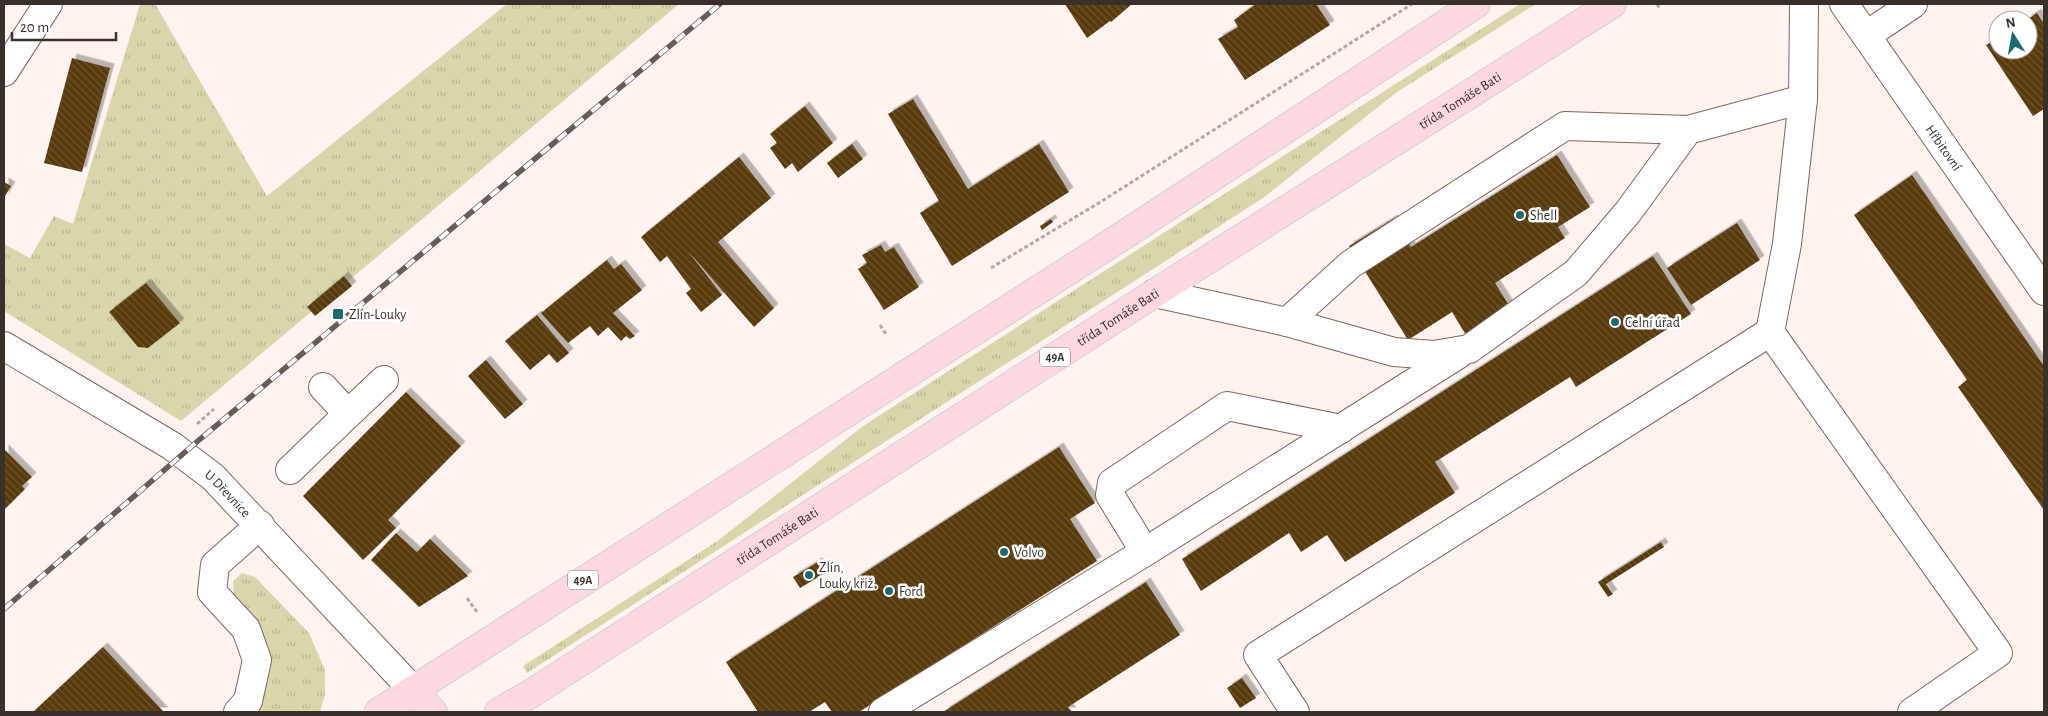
<svg xmlns="http://www.w3.org/2000/svg" width="2048" height="716" font-family="'Alegreya Sans',sans-serif">
<defs>
<pattern id="grass-tufts" width="24" height="20" patternUnits="userSpaceOnUse" patternTransform="scale(1.25)"><rect width="24" height="20" fill="#d9d6ab"/><path d="M3 7l-1-3M5 7V3M7 7l1-3M15 17l-1-3M17 17v-4M19 17l1-3" fill="none" stroke="#bbb893"/></pattern>
<pattern id="building-back-hatch" width="6" height="6" patternUnits="userSpaceOnUse" patternTransform="scale(1.25)"><rect width="6" height="6" fill="#583a0e"/><path d="M-1 5l2 2M0 0l6 6M5-1l2 2" fill="none" stroke="#6e5531"/></pattern>
<filter id="shadow"><feDropShadow dx="4.5" dy="-4.5" stdDeviation="0" flood-color="#0004"/></filter>
</defs>
<rect width="100%" height="100%" fill="#fef3ef"/>
<path fill="url(#grass-tufts)" d="M 140,4 L 155,4 L 267,196 L 507,4 L 679,4 L 181,421 L 4,311 L 4,244 L 30,258 L 54,216 L 73,224 Z
M 1520,4 L 1536,4 L 1397,92 L 1263,198 L 527,673 L 523,666 L 719,540 L 863,426 Z
M 242,573 L 255,577 L 309,633 L 325,670 L 325,695 L 320,712 L 257,712 L 267,682 L 268,657 L 234,600 L 233,581 Z"/>
<path fill="url(#building-back-hatch)" filter="url(#shadow)" d="M 1065,4 L 1132,4 L 1111,22 L 1110,21 L 1087,38 Z
M 1256,4 L 1316,4 L 1330,25 L 1245,80 L 1218,39 L 1238,27 L 1234,20 Z
M 2037,13 L 2044,24 L 2044,109 L 2033,116 L 1986,45 L 1998,38 L 1998,50 L 2028,50 L 2028,20 L 2026,20 Z
M 72,58 L 110,68 L 82,172 L 44,163 Z
M 913,99 L 968,189 L 1039,144 L 1069,192 L 952,266 L 920,213 L 939,201 L 888,114 Z
M 805,106 L 833,143 L 798,172 L 792,163 L 785,169 L 770,148 L 777,143 L 770,134 Z
M 852,144 L 863,159 L 838,178 L 827,163 Z
M 1557,155 L 1590,207 L 1558,227 L 1565,238 L 1495,283 L 1513,312 L 1469,340 L 1452,312 L 1408,340 L 1349,246 L 1393,219 L 1411,247 Z
M 739,157 L 771,198 L 718,242 L 774,308 L 754,327 L 688,251 L 722,295 L 701,312 L 686,293 L 691,289 L 667,256 L 660,262 L 641,237 Z
M 1912,175 L 2044,366 L 2044,510 L 1958,387 L 1967,380 L 1854,215 Z
M 4,182 L 11,186 L 4,198 Z
M 1051,219 L 1053,222 L 1042,230 L 1040,226 Z
M 1737,223 L 1760,260 L 1691,305 L 1667,268 Z
M 881,245 L 885,252 L 894,247 L 919,287 L 884,310 L 858,269 L 867,263 L 862,255 Z
M 1653,256 L 1691,314 L 1576,387 L 1570,377 L 1435,462 L 1455,493 L 1345,562 L 1327,535 L 1301,552 L 1289,533 L 1201,591 L 1182,559 Z
M 607,260 L 614,269 L 621,264 L 642,290 L 613,313 L 635,336 L 630,339 L 626,336 L 621,341 L 608,327 L 598,336 L 590,326 L 568,343 L 541,313 Z
M 344,276 L 352,286 L 315,316 L 307,307 Z
M 146,283 L 180,323 L 148,348 L 138,347 L 109,312 Z
M 537,315 L 569,353 L 557,363 L 549,354 L 530,370 L 505,341 Z
M 486,360 L 523,404 L 505,419 L 468,376 Z
M 406,392 L 461,446 L 388,520 L 396,528 L 363,560 L 303,496 Z
M 1059,447 L 1095,503 L 1070,519 L 1097,561 L 859,712 L 832,712 L 825,702 L 809,712 L 758,712 L 726,662 Z
M 4,449 L 32,477 L 22,486 L 25,489 L 4,510 Z
M 396,533 L 417,552 L 430,539 L 468,576 L 419,607 L 371,560 Z
M 1661,542 L 1664,547 L 1606,584 L 1613,594 L 1608,597 L 1598,582 Z
M 818,562 L 825,573 L 800,588 L 793,577 Z
M 1146,582 L 1180,635 L 1068,707 L 1072,712 L 943,712 Z
M 103,647 L 164,712 L 33,712 Z
M 1242,678 L 1256,698 L 1240,708 L 1227,688 Z"/>
<g fill="none" stroke-linecap="round" stroke-linejoin="round">
<defs>
<g id="minor">
<path id="s1" d="M 1844,4 L 2044,291"/>
<path d="M 1867,35 L 1913,4"/>
<path d="M 4,72 L 48,4"/>
<path d="M 1803,99 L 1787,244 L 1770,332 L 1998,653 L 1912,712"/>
<path d="M 1155,293 L 1287,322 L 1394,352 L 1434,355 L 1469,349 L 1576,273 L 1628,212 L 1688,130 L 1803,99 L 1804,4"/>
<path d="M 1287,322 L 1351,264 L 1565,126 L 1688,130"/>
<path id="s2" d="M 4,346 L 172,446 L 213,477 L 413,690"/>
<path d="M 348,414 L 384,380"/>
<path d="M 290,470 L 348,414 L 323,387"/>
<path d="M 1145,552 L 1110,495 L 1112,483 L 1227,406 L 1341,429"/>
<path d="M 238,712 L 248,701 L 257,660 L 246,629 L 212,592 L 215,565 L 260,525"/>
<path d="M 883,712 L 1145,552 L 1459,354"/>
<path d="M 1295,712 L 1258,655 L 1770,332"/>
</g>
<g id="major">
<path d="M 413,690 L 433,712"/>
<path d="M 379,712 L 1124,235 L 1476,4"/>
<path id="s3" d="M 499,712 L 532,693 L 1155,293 L 1612,4"/>
</g>
</defs>
<use href="#minor" stroke="#7e675f" stroke-width="30"/>
<use href="#major" stroke="#d3d1d0" stroke-width="30"/>
<path stroke="#b3a8a4" stroke-width="3" stroke-dasharray="4 2.5" stroke-linecap="butt" d="M 1657,4 L 1660,9
M 991,268 L 1102,201 L 1412,4
M 880,325 L 886,334
M 197,424 L 214,409
M 467,598 L 477,612"/>
<use href="#minor" stroke="#fff" stroke-width="28"/>
<use href="#major" stroke="#fdd9df" stroke-width="28"/>
<defs>
<path id="rail" d="M 4,609 L 199,440 L 720,4"/>
</defs>
<use href="#rail" stroke="#665c58" stroke-width="5.5"/>
<use href="#rail" stroke="#fff" stroke-width="4" stroke-dasharray="11" stroke-linecap="butt"/>
</g>
<g fill="#1d6a6d" stroke="#fff" stroke-width="2">
<circle cx="1520" cy="215" r="5"/>
<rect x="332" y="308" width="12" height="12" rx="2.5"/>
<circle cx="1615" cy="322" r="5"/>
<circle cx="1004" cy="552" r="5"/>
<circle cx="809" cy="575" r="5"/>
<circle cx="889" cy="591" r="5"/>
</g>
<g text-anchor="middle" stroke-width="5" stroke-linejoin="round" paint-order="stroke">
<g fill="#fff" stroke="#746d6b" stroke-width="1">
<rect x="1040" y="347.5" width="30" height="19" rx="4"/>
<rect x="568" y="570.5" width="30" height="19" rx="4"/>
</g>
<g font-size="12" font-weight="bold" fill="#392f2b">
<text x="1055" y="361">49A</text>
<text x="583" y="584">49A</text>
</g>
<g font-size="14" fill="#392f2b" stroke="#fff">
<text dy="5" stroke="none"><textPath href="#s3" startOffset="1139">třída Tomáše Bati</textPath></text>
<text dy="5" stroke="none"><textPath href="#s1" startOffset="175">Hřbitovní</textPath></text>
<text dy="5" stroke="none"><textPath href="#s3" startOffset="734">třída Tomáše Bati</textPath></text>
<text dy="5" stroke="none"><textPath href="#s2" startOffset="269">U Dřevnice</textPath></text>
<text dy="5" stroke="none"><textPath href="#s3" startOffset="329">třída Tomáše Bati</textPath></text>
</g>
<g font-size="14" fill="#392f2b" stroke="#fff" text-anchor="start">
<text x="1530" y="220">Shell</text>
<text x="349" y="319">Zlín-Louky</text>
<text x="1625" y="327">Celní úřad</text>
<text x="1014" y="557">Volvo</text>
<text x="819" y="572">Zlín,<tspan x="819" dy="16">Louky křiž.</tspan></text>
<text x="899" y="596">Ford</text>
</g>
</g>
<rect width="2048" height="716" fill="none" stroke="#392f2b" stroke-width="10"/>
<g transform="translate(2013 35) rotate(349)"><circle r="24" fill="#ffffff" stroke="#b0acaa"/>
<path d="M0-4L9 19L0 12L-9 19Z" fill="#1d6a6d"/>
<text y="-8" font-size="14" font-weight="bold" text-anchor="middle" fill="#392f2b">N</text>
</g>
<path d="M12 32v8h104v-8" fill="none" stroke="#392f2b" stroke-width="2.5"/>
<text x="20" y="32" font-size="15" fill="#392f2b" stroke="#ffffff" stroke-width="4" paint-order="stroke">20 m</text>
</svg>
